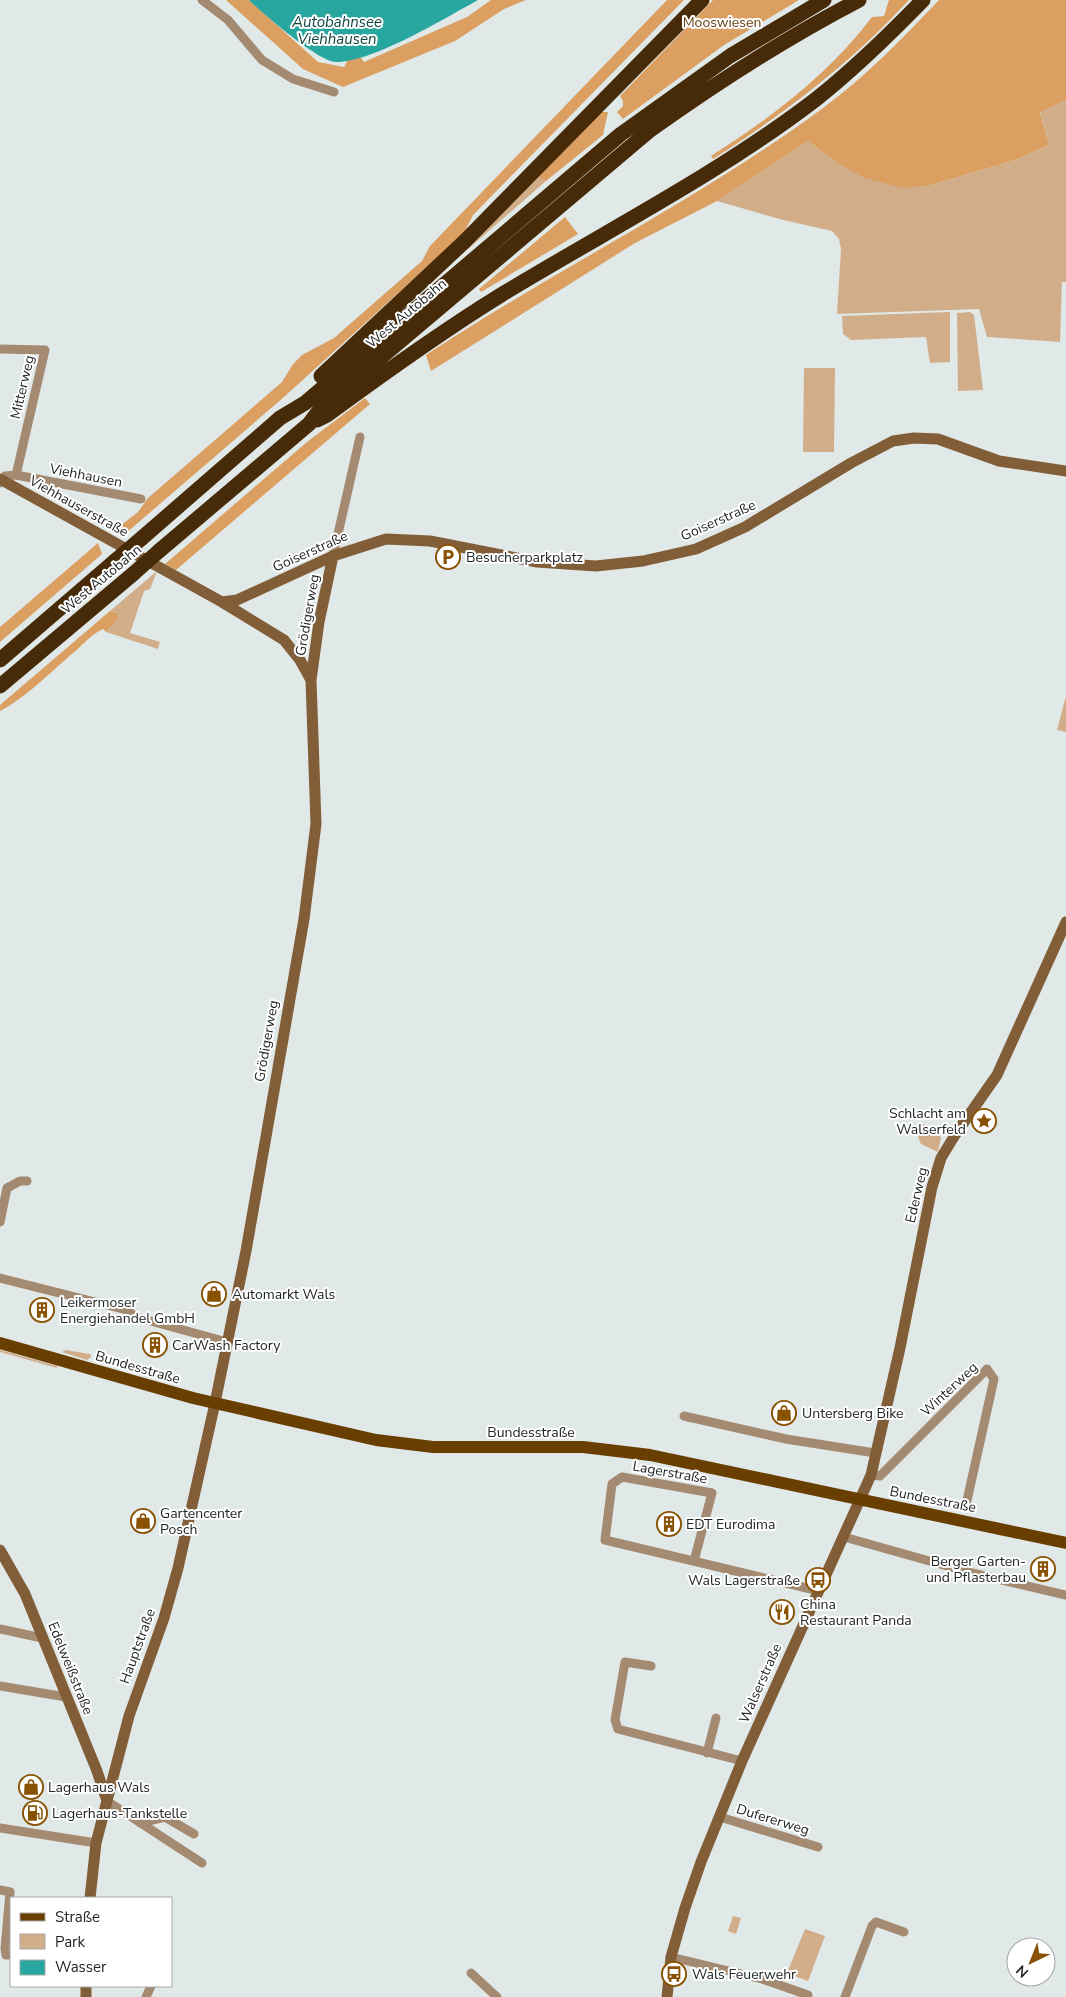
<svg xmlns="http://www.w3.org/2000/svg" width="1066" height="1997" font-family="'Nunito Sans',sans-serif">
<rect width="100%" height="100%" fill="#e0e9e8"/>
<path fill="#d2ad8a" d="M 1066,100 L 1066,282 L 1062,282 L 1060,342 L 987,337 L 979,309 L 837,314 L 841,249 L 839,239 L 832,231 L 783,220 L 717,201 L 808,141 L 836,162 L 931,185 L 1015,160 L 1049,145 L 1040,111 Z
M 539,175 L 540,179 L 546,181 L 468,249 L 467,248 Z
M 950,312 L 950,362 L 930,363 L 926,337 L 851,340 L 843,334 L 842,316 Z
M 970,312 L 974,315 L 983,390 L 958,391 L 957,313 Z
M 804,368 L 835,368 L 834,452 L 803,452 Z
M 157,571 L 150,589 L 144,591 L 130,633 L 160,642 L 158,649 L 106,632 L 117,620 L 117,613 L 110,611 Z
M 1066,696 L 1066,732 L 1057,730 Z
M 920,1123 L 938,1130 L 941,1138 L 938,1152 L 921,1144 L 918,1137 Z
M 0,1350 L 57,1366 L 57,1368 L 0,1352 Z
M 66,1350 L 90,1354 L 91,1357 L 87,1360 L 62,1352 Z
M 733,1916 L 741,1918 L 736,1934 L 728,1931 Z
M 805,1929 L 825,1936 L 808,1981 L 787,1973 Z"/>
<path fill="#da9f61" d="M 226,0 L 249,0 L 318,62 L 344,67 L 352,52 L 359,55 L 364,62 L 467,17 L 491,0 L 526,0 L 504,9 L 455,41 L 343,87 L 303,69 Z
M 667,0 L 684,0 L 473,215 L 464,233 L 284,397 L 125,534 L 120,526 L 138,512 L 148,498 L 282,382 L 293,364 L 302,355 L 334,338 L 422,261 L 430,246 Z
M 713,0 L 799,0 L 724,45 L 623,119 L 617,112 L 623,106 L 623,101 L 620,96 Z
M 889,0 L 909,0 C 851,63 785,113 713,159 L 711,156 C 771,118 829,74 872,17 L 884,16 Z
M 939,0 L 1066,0 L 1066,100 L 1040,112 L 1049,145 L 1015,160 L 931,185 L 903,188 L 865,178 L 836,162 L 808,141 L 717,201 L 635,243 L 431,371 L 426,355 C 556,269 697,201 823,108 C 865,77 903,38 939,0 Z
M 600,112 L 608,112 L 603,135 L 546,181 L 540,179 L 539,175 Z
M 565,217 L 578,234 L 481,292 L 479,289 Z
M 365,398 L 370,404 L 176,570 L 165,564 L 307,442 Z
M 98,543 L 102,554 L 0,642 L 0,627 Z
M 110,611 L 117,613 L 117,620 L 106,632 L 103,629 C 90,635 84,644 73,653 C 52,671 23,700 0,711 L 0,705 Z"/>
<path fill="#28a7a0" d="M 249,0 L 478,0 C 445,18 372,63 335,62 C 318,61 263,14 249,0 Z"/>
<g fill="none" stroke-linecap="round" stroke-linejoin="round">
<path stroke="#a48a71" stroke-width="9" d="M 202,0 L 228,20 L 262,60 L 293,79 L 334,92
M 0,349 L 45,350 L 16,475
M 0,483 L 5,476 L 16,475 L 141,499
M 333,556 L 360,437
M 0,1222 L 7,1188 L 20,1181 L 27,1181
M 0,1278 L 127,1310 L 136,1317 L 227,1342
M 684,1416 L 786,1439 L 875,1453
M 871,1475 L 880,1476 L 987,1369 L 994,1379 L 966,1505
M 844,1537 L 972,1573 L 1066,1595
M 694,1561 L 712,1493 L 622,1477 L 612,1484 L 605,1540 L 819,1591
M 0,1629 L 42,1638
M 651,1666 L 625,1662 L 615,1720 L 618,1729 L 742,1761
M 0,1686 L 66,1697
M 707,1753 L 716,1718
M 107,1801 L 202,1863
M 720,1817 L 818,1847
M 140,1823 L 165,1817 L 194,1834
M 0,1828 L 96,1843
M 0,1890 L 10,1892 L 5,1949 L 6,1955 L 11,1955
M 671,1957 L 762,1979 L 808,1995
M 471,1973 L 497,1997
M 146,1997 L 151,1986
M 845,1997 L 872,1926 L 876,1922 L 904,1932"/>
<path stroke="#825e38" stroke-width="11" d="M 0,479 L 222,602 L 284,640 L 300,660 L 311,680 L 316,824 L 304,919 L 246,1251 L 215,1403 L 178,1568 L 164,1618 L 129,1716 L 96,1843 L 90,1898
M 222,602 L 237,600 L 333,556 L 386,539 L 430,541 L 537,562 L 596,566 L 643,561 L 696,549 L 745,527 L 851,463 L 893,441 L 914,438 L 938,439 L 999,461 L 1066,471
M 311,680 L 319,622 L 333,556
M 0,1550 L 25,1594 L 97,1771 L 107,1801
M 86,1986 L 86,1997
M 667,1997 L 671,1957 L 685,1908 L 701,1862 L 742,1761 L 871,1475 L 900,1348 L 932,1187 L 941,1158 L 955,1135 L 997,1075 L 1066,922"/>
<path stroke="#693e01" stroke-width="12" d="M 0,1343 L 193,1398 L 376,1440 L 433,1447 L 583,1447 L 650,1455 L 1066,1543"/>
<path stroke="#472a07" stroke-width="15" d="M 321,376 L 464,242 L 702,0
M 317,420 L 327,415 C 384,373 441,332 501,295 C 606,231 717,175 815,100 C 853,70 889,35 923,0
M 142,538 L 280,418 L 305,403 L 621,134 L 730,56 L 824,0
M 159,551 L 309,424 L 321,408 L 649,131 C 716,83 786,38 859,0
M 0,660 L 115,561
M 0,686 L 133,574"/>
<path stroke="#472a07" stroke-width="15" d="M 115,561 L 142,538
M 133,574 L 159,551"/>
</g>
<defs>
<symbol id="parking-ring" viewBox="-11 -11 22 22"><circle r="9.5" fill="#fff" stroke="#895202" stroke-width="1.5"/><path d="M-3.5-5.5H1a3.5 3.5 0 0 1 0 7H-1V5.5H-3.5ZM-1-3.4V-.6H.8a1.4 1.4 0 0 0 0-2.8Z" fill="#895202"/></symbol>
<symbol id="sight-ring" viewBox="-11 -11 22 22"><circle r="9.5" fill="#fff" stroke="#895202" stroke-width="1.5"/><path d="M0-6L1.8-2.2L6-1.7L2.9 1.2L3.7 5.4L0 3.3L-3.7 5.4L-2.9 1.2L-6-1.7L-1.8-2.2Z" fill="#895202"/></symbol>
<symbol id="shop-ring" viewBox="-11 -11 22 22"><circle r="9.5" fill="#fff" stroke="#895202" stroke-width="1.5"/><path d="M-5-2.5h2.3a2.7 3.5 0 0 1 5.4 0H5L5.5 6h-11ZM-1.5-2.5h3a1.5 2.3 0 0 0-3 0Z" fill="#895202"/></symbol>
<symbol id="building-ring" viewBox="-11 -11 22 22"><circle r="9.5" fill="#fff" stroke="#895202" stroke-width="1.5"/><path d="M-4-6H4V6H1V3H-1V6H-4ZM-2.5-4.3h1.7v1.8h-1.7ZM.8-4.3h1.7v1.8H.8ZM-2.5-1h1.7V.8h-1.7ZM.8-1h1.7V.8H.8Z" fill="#895202"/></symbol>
<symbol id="bus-ring" viewBox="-11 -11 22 22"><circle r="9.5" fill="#fff" stroke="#895202" stroke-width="1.5"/><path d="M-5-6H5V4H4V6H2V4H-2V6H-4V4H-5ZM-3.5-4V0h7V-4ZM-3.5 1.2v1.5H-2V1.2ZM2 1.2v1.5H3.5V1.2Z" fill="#895202"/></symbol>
<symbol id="restaurant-ring" viewBox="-11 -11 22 22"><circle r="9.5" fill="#fff" stroke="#895202" stroke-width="1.5"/><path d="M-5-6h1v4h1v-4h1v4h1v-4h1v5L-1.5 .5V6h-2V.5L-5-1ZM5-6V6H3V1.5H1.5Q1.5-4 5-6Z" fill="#895202"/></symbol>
<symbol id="fuel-ring" viewBox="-11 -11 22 22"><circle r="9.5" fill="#fff" stroke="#895202" stroke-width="1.5"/><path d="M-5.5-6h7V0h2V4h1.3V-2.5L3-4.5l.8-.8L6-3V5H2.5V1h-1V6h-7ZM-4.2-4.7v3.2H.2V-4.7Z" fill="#895202"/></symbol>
</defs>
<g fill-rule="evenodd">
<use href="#parking-ring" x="434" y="543" width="28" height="28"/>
<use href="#sight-ring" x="970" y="1107" width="28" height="28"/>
<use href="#shop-ring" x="200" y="1280" width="28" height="28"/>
<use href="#building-ring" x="28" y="1296" width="28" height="28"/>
<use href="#building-ring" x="141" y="1331" width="28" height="28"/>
<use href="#shop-ring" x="770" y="1399" width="28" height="28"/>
<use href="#shop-ring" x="129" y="1507" width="28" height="28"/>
<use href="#building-ring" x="655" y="1510" width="28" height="28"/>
<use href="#building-ring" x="1029" y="1555" width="28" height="28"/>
<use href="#bus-ring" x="804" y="1566" width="28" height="28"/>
<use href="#restaurant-ring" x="768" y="1598" width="28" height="28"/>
<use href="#shop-ring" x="17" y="1773" width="28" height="28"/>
<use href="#fuel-ring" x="21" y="1799" width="28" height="28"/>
<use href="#bus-ring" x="660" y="1960" width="28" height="28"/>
</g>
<g text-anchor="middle" stroke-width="4" stroke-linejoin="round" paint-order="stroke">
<g font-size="14" fill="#674010" stroke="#fff">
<text x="722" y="27">Mooswiesen</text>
</g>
<g font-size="14" fill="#232626" stroke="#fff">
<text transform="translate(406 313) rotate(-40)" y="5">West Autobahn</text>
<text transform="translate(22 387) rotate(-77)" y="5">Mitterweg</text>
<text transform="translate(86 475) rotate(11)" y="5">Viehhausen</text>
<text transform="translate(79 506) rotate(29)" y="5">Viehhauserstraße</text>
<text transform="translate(718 520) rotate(-24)" y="5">Goiserstraße</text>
<text transform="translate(310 551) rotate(-24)" y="5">Goiserstraße</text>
<text transform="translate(101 579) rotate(-40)" y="5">West Autobahn</text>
<text transform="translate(307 615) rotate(-80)" y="5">Grödigerweg</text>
<text transform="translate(266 1041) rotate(-80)" y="5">Grödigerweg</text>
<text transform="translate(916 1195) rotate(-77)" y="5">Ederweg</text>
<text transform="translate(138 1367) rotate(16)" y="5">Bundesstraße</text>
<text transform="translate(949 1389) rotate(-43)" y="5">Winterweg</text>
<text x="531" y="1437">Bundesstraße</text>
<text transform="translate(670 1472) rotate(10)" y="5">Lagerstraße</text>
<text transform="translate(933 1499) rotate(11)" y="5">Bundesstraße</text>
<text transform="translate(137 1646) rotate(-70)" y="5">Hauptstraße</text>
<text transform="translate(71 1668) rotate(68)" y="5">Edelweißstraße</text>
<text transform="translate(760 1683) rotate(-66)" y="5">Walserstraße</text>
<text transform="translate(773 1819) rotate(17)" y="5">Dufererweg</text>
</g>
<g font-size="14" fill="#232626" stroke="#fff" text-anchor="start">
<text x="466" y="562">Besucherparkplatz</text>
<text x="966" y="1118" text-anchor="end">Schlacht am<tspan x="966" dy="16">Walserfeld</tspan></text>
<text x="232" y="1299">Automarkt Wals</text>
<text x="60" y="1307">Leikermoser<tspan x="60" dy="16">Energiehandel GmbH</tspan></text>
<text x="172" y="1350">CarWash Factory</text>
<text x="802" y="1418">Untersberg Bike</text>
<text x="160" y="1518">Gartencenter<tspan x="160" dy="16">Posch</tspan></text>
<text x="686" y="1529">EDT Eurodima</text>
<text x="1026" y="1566" text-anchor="end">Berger Garten-<tspan x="1026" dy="16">und Pflasterbau</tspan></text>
<text x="800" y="1585" text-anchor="end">Wals Lagerstraße</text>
<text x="800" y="1609">China<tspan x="800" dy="16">Restaurant Panda</tspan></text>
<text x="48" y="1792">Lagerhaus Wals</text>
<text x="52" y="1818">Lagerhaus-Tankstelle</text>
<text x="692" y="1979">Wals Feuerwehr</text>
</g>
<g font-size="15" font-style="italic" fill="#104542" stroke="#fff">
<text x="337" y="27">Autobahnsee<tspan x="337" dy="17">Viehhausen</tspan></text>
</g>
</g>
<rect x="10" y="1897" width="162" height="90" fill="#ffffff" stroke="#a7a8a8"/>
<rect x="20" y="1913" width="25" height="8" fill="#693e01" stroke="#a7a8a8"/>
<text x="55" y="1922" font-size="15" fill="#232626">Straße</text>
<rect x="20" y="1934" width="25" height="15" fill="#d2ad8a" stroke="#a7a8a8"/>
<text x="55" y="1947" font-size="15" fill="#232626">Park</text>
<rect x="20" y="1960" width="25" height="15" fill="#28a7a0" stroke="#a7a8a8"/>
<text x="55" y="1972" font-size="15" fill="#232626">Wasser</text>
<g transform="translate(1031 1962) rotate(223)"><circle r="24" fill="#ffffff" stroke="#a7a8a8"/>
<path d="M0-4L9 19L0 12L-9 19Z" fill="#895202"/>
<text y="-8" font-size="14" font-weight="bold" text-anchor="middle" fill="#232626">N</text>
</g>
</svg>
